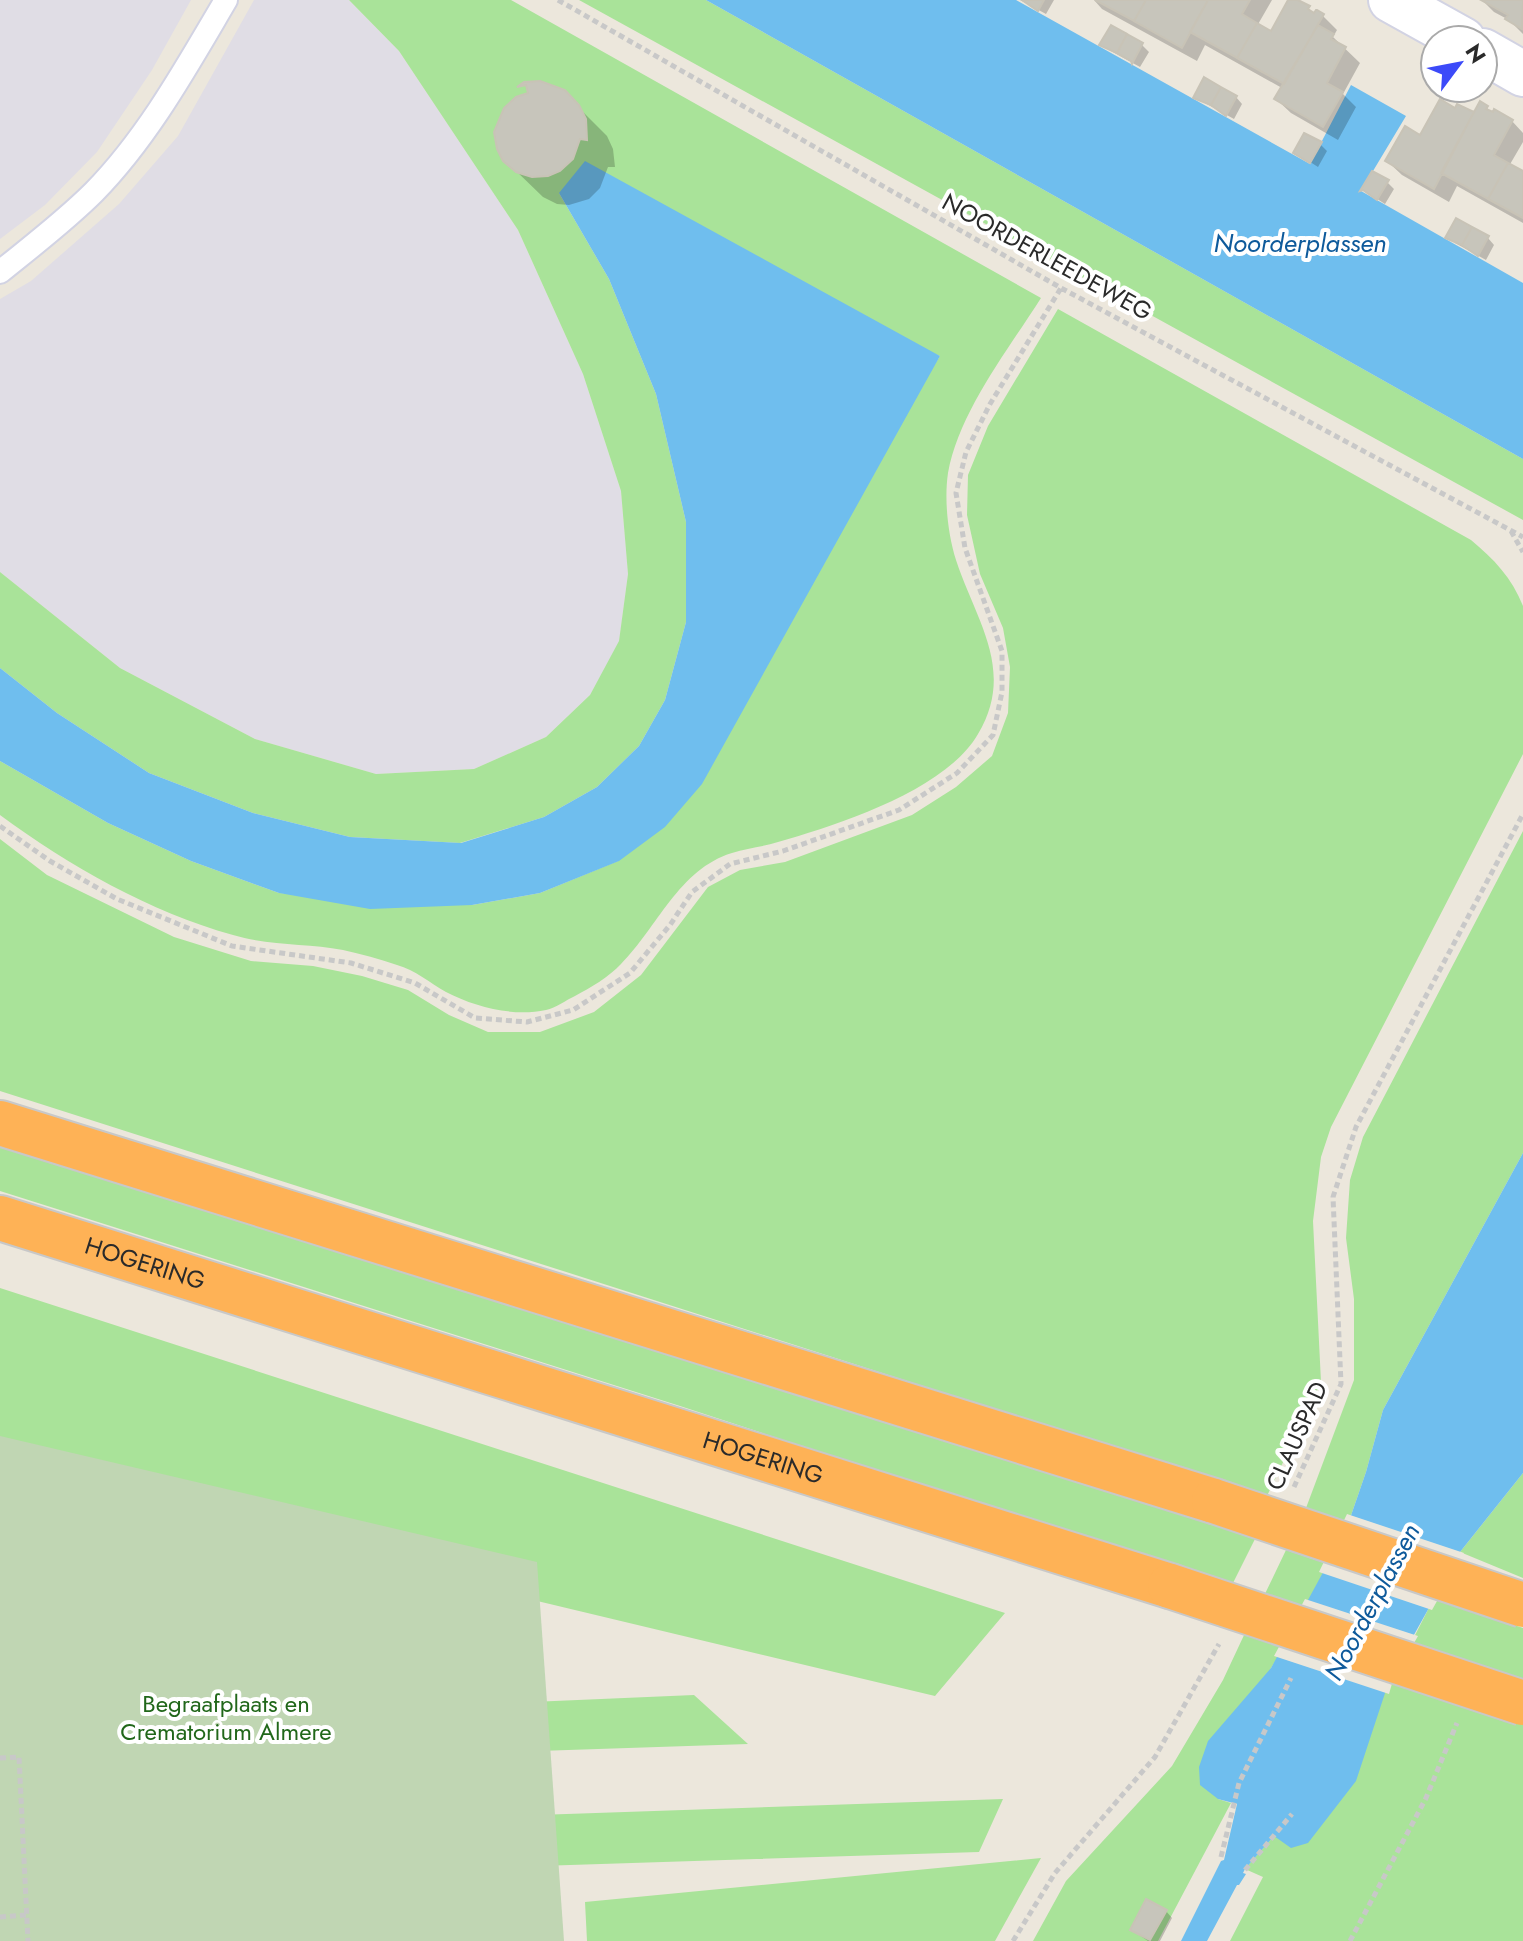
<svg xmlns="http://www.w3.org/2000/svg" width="1523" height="1941" font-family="Jost,sans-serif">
<rect width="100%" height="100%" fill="#ece7dc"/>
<path fill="#e0dde5" d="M 0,0 L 191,0 L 152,70 L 97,152 L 45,205 L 0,239 Z
M 254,0 L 349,0 L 399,51 L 518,230 L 583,374 L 621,491 L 628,574 L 619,642 L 590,695 L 546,737 L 474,769 L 376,774 L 255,739 L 120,668 L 0,572 L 0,299 L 31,281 L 119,204 L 178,136 Z"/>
<path fill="#a9e399" d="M 349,0 L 511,0 L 1041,298 C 1008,350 959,412 948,473 C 944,500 948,535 956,560 C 976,621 1016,670 978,734 C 946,790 838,825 778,842 C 763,847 747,848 732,853 C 679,869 657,928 621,964 C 609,977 590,988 575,996 C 566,1000 556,1008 546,1010 C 513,1017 475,1007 446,992 C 430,983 415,970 397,965 C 380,959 361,954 343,950 C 307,943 270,946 233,935 C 150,912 69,866 0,815 L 0,761 L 108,823 L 191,861 L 279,893 L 472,905 L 540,893 L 618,861 L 940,356 L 559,193 L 609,279 L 656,394 L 686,522 L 686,622 L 665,700 L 639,746 L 597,787 L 544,817 L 460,843 L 350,837 L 253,813 L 149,773 L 57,713 L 0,668 L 0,572 L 120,668 L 255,739 L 376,774 L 474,769 L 546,737 L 590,695 L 619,641 L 628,574 L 621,491 L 583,374 L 518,230 L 399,51 Z
M 579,0 L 706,0 L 1523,459 L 1523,520 Z
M 1058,309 L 1471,540 C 1494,559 1512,578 1523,606 L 1523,754 L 1331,1127 L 1321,1157 L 1313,1221 L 1321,1382 L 1267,1496 L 0,1091 L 0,839 L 47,875 L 174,937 L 251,961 L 313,966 L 362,976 L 408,990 L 449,1015 L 488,1032 L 540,1032 L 594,1012 L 641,975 L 708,887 L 740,870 L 785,862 L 912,815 L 956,787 L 992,756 L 1008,713 L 1010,667 L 1003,628 L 980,574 L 967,515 L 968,475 L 988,426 Z
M 1523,831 L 1523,1153 L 1383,1410 L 1366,1472 L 1346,1530 L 1303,1516 L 1354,1380 L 1354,1299 L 1346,1238 L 1350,1180 L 1363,1137 Z
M 0,1135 L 874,1413 L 1255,1539 L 1231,1587 L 680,1406 L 0,1191 Z
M 0,1288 L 1005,1613 L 935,1696 L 164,1512 L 0,1725 Z
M 1523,1473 L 1523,1578 L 1460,1552 Z
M 1286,1550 L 1328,1564 L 1303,1611 L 1263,1598 Z
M 1434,1598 L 1523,1628 L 1523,1683 L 1410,1645 Z
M 1245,1633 L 1285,1646 L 1271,1668 L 1218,1799 L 1231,1803 L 1158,1941 L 1033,1941 L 1066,1881 L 1172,1766 L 1223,1680 Z
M 1390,1678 L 1523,1722 L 1523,1941 L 1230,1941 L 1263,1877 L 1245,1869 L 1274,1836 Z
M 694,1695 L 748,1744 L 355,1757 L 345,1710 Z
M 1003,1799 L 979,1852 L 441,1869 L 422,1819 Z
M 1041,1858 L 995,1941 L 587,1941 L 585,1902 Z"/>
<path fill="#c0d6b3" d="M 0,1436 L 537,1562 L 564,1941 L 0,1941 Z"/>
<path fill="#6fbeee" d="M 706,0 L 1016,0 L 1310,164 L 1351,85 L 1406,116 L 1361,191 L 1523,283 L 1523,459 Z
M 585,161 L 940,356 L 702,784 L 665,827 L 619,861 L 540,893 L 472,905 L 370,909 L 279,893 L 191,861 L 108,823 L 0,761 L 0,668 L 57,713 L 149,773 L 253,813 L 350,837 L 461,843 L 544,817 L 597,787 L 639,746 L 665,700 L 686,622 L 686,522 L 656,394 L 609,279 L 559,193 Z
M 1523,1153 L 1523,1473 L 1460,1552 L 1390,1678 L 1356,1781 L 1308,1843 L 1291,1848 L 1274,1836 L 1245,1869 L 1243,1873 L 1246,1874 L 1239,1885 L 1237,1885 L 1207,1941 L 1181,1941 L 1221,1861 L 1224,1860 L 1237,1804 L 1218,1799 L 1200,1785 L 1199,1767 L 1208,1741 L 1271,1668 L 1346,1530 L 1366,1472 L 1383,1410 Z"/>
<path fill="#ece7dc" d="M 1347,1514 L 1464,1553 L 1432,1610 L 1319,1572 Z
M 1305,1599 L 1418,1636 L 1393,1680 L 1389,1694 L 1274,1656 Z"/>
<path fill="#0003" d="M 1020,0 L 1054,0 L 1046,14 Z
M 1094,0 L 1272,0 L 1257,26 L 1272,34 L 1291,0 L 1294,0 L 1315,15 L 1317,13 L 1323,16 L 1337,30 L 1333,37 L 1360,63 L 1343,94 L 1356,107 L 1338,140 L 1291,113 L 1276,99 L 1282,88 L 1205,45 L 1197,61 L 1102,9 Z
M 1482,0 L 1523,0 L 1523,34 L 1509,20 L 1494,12 Z
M 1111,28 L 1142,45 L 1149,52 L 1140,67 L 1109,50 L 1102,43 Z
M 563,92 L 607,136 L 613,149 L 615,167 L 608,167 L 600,188 L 589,199 L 569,205 L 557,204 L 543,197 L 513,168 Z
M 1197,96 L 1236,97 L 1242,104 L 1234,119 L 1203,102 Z
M 1487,108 L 1494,114 L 1512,121 L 1523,133 L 1523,142 L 1509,166 L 1523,174 L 1523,223 L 1457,186 L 1449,202 L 1402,175 L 1387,161 L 1456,111 L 1474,115 Z
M 1320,144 L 1327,151 L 1318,167 L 1304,158 Z
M 1387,182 L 1394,189 L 1385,204 L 1371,195 Z
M 1448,236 L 1488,238 L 1494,245 L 1486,260 L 1455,243 Z
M 1166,1911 L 1172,1918 L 1160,1941 L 1148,1941 L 1132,1930 Z"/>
<path fill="#c7c5bb" stroke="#c8c3b6" stroke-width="2" d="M 1022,0 L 1044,0 L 1038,11 Z
M 1095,0 L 1146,0 L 1134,21 Z
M 1146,0 L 1208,0 L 1182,48 L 1134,21 Z
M 1208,0 L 1250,0 L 1242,14 L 1257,23 L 1237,58 L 1190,32 Z
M 1288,0 L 1298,0 L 1310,6 L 1308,9 L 1314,13 L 1316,10 L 1317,10 L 1324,14 L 1284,84 L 1237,58 L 1257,23 L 1271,31 Z
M 1481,0 L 1523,0 L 1522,29 L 1505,19 L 1508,15 Z
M 1111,25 L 1127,34 L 1117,53 L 1099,45 Z
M 1318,25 L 1334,34 L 1331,39 L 1346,47 L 1327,83 L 1343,92 L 1323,127 L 1274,99 Z
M 1127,34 L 1143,43 L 1132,64 L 1131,61 L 1117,53 Z
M 1204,77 L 1221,87 L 1211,105 L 1193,98 Z
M 540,81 L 565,90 L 579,105 L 586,119 L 587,140 L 580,139 L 573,159 L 560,171 L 548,176 L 532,177 L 516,172 L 503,161 L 497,149 L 494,132 L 504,108 L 516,97 L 528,93 L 526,85 L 517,87 L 524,82 Z
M 1221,87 L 1237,96 L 1226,116 L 1211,105 Z
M 1440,99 L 1455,108 L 1457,104 L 1474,112 L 1434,189 L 1385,161 L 1405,126 L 1420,135 Z
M 1480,101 L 1488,106 L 1486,109 L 1493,112 L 1494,109 L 1513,120 L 1494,155 L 1508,163 L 1488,199 L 1441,173 Z
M 1304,133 L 1322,142 L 1310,163 L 1293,153 Z
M 1508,163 L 1523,171 L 1523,218 L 1488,199 Z
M 1372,171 L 1389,180 L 1377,200 L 1363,190 L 1360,191 Z
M 1456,218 L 1472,227 L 1462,245 L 1445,238 Z
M 1472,227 L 1489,236 L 1478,256 L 1462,245 Z
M 1146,1899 L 1167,1910 L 1150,1940 L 1130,1930 Z"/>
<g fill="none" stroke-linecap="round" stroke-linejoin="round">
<defs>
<path id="lane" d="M 0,272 C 32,246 65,221 94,192 C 148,137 187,66 226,0"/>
<path id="street" d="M 1391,0 L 1463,40
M 1483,51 L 1523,74"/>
<g id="highway">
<path d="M 0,1123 L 1214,1501"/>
<path id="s1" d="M 0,1218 L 1170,1586"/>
</g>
</defs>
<use href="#lane" stroke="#d2d3e3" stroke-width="26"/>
<use href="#street" stroke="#d2d3e3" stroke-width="48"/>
<use href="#highway" stroke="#c8c8c8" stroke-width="48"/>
<path stroke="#c8c8c8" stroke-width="5" stroke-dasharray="6 4" stroke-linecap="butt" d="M 558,0 L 1061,288 L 1523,537
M 1511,531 L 1523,552
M 0,826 L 50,861 L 117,899 L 232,946 L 351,963 L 415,983 L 475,1018 L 527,1022 L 573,1010 L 630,973 L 670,925 L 692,892 L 730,864 L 783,851 L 899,810 L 957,773 L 993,735 L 1002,692 L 1002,651 L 965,548 L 956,493 L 966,452 L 990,404 L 1061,288
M 1294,1487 L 1341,1384 L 1333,1197 L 1356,1127 L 1523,814
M 0,1758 L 19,1757 L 28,1941
M 1221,1857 L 1239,1783 L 1291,1678
M 1245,1870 L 1292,1814
M 0,1917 L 27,1915
M 1013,1941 L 1055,1873 L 1155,1757 L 1219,1644
M 1350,1941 L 1426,1798 L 1457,1723"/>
<use href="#lane" stroke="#fff" stroke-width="22"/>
<use href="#street" stroke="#fff" stroke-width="44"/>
<use href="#highway" stroke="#feb256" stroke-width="44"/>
<defs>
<path id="highway-bridge" d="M 1214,1501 L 1523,1605
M 1170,1586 L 1523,1703"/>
</defs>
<use href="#highway-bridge" stroke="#c8c8c8" stroke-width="48" stroke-linecap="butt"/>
<use href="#highway-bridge" stroke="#feb256" stroke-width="44"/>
</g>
<g text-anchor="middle" stroke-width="8" stroke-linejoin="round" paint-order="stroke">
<g font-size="24" fill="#2a2a2a" stroke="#fff">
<text transform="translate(1047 257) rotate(29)" y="8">NOORDERLEEDEWEG</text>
<text dy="8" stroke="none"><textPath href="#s1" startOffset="152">HOGERING</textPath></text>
<text transform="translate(1297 1436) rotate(-66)" y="8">CLAUSPAD</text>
<text dy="8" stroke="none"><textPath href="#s1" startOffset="800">HOGERING</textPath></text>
</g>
<g font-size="24" fill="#21671a" stroke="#fff">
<text x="226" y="1712">Begraafplaats en<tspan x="226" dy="28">Crematorium Almere</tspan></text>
</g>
<g font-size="26" font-style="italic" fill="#0e5a9b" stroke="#fff">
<text x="1300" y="252">Noorderplassen</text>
<text transform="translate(1372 1602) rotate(-62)" y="9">Noorderplassen</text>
</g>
</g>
<g transform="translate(1459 64) rotate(58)"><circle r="38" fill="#ffffff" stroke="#aaaaaa" stroke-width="2"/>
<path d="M0-6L14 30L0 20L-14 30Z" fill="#3c4af9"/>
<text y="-12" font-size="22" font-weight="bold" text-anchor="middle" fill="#2a2a2a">N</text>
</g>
</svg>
